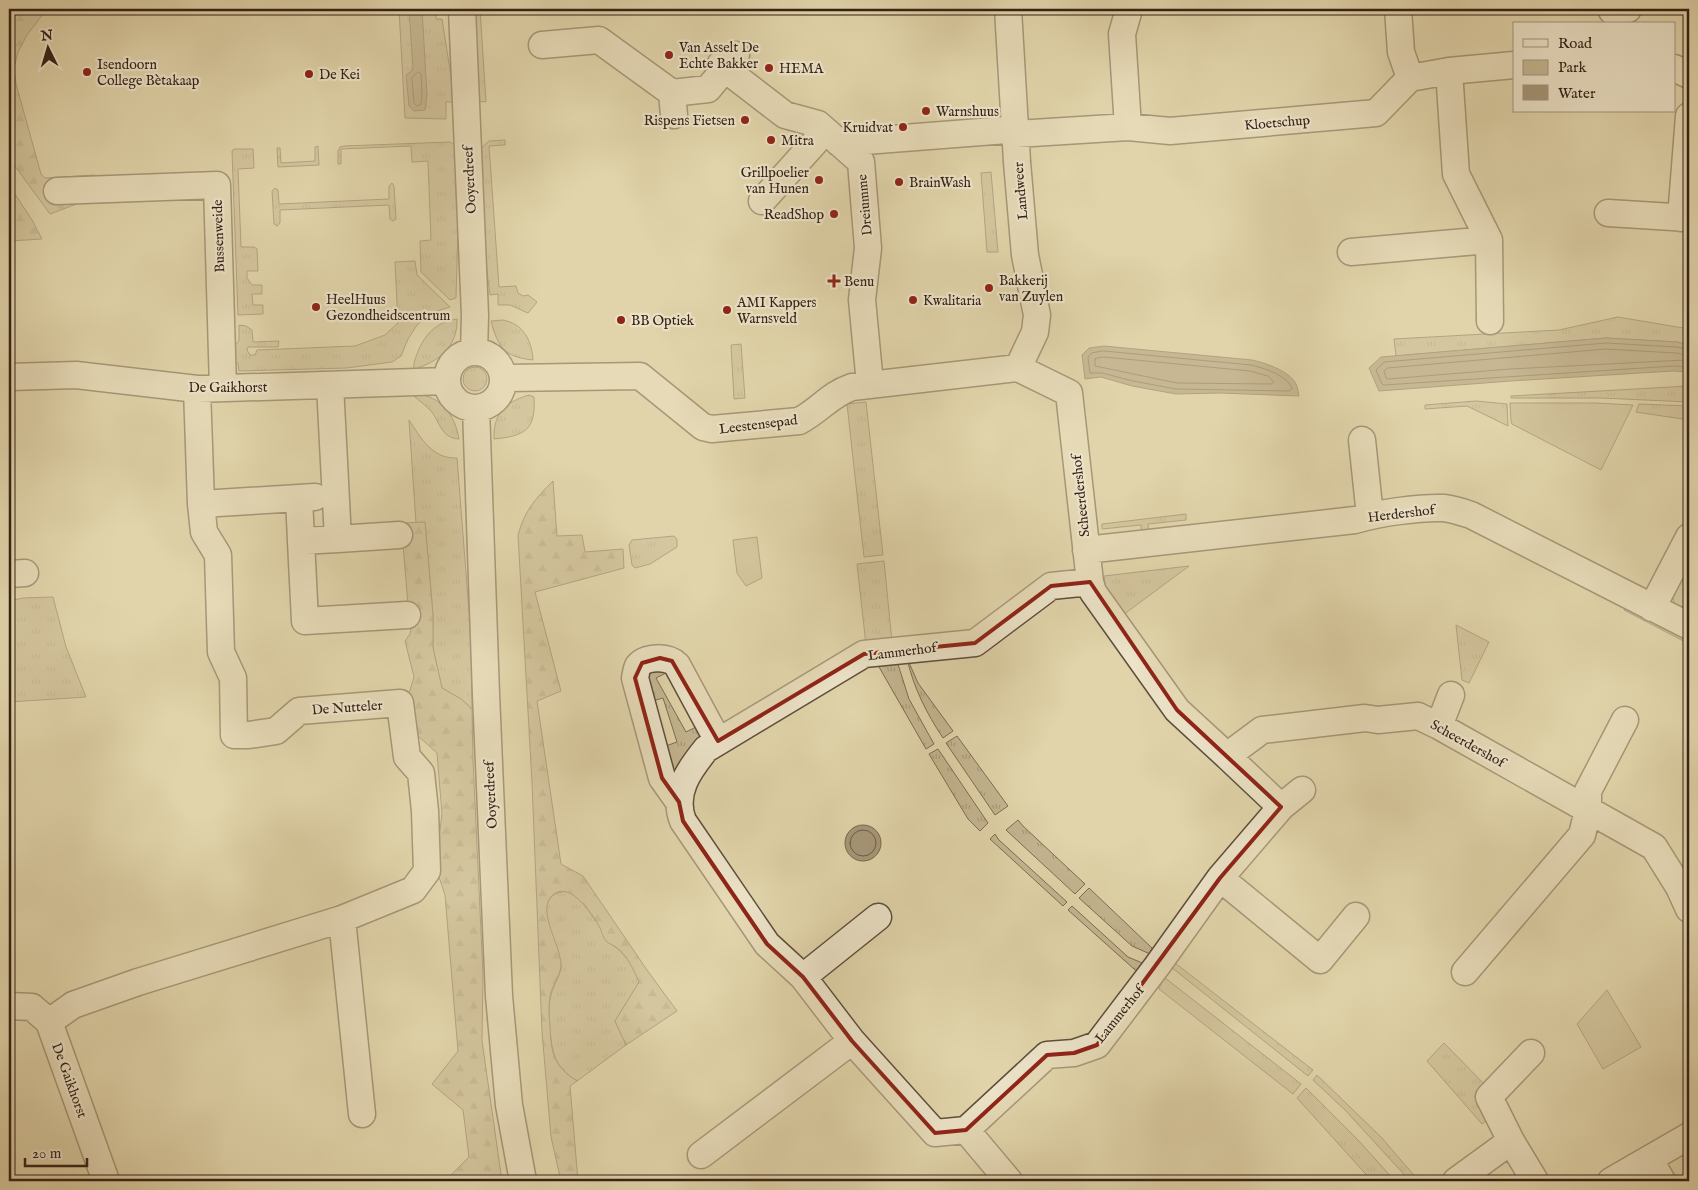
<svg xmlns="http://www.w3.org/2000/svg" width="1698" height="1190" font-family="'IM FELL English',serif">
<defs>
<pattern id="grass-tufts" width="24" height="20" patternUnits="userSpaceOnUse" patternTransform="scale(1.25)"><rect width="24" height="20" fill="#c4b691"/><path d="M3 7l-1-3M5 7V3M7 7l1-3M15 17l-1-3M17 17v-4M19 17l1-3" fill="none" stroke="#a99c7c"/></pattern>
<pattern id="forest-firs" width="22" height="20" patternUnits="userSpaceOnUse" patternTransform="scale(1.25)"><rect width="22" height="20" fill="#c4b691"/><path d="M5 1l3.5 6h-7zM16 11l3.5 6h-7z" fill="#a99c7c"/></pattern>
</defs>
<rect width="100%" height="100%" fill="#e1d4aa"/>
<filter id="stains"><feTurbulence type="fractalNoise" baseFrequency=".004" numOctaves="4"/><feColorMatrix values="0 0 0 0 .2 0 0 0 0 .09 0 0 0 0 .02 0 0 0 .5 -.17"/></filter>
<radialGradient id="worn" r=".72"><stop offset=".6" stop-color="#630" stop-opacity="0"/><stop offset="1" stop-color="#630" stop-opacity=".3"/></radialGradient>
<path fill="url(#grass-tufts)" stroke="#7c6c54" d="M 399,9 L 436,9 L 436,19 L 442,19 L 455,102 L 446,102 L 446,119 L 405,118 Z
M 472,9 L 480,9 L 486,102 L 476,101 Z
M 505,140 L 505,145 L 489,146 L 499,287 L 516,286 L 518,293 L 523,296 L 528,295 L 537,302 L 528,313 L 510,305 L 498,305 L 498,294 L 490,295 L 482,231 L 478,151 L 489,141 Z
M 450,142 L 456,146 L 458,227 L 456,298 L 450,300 L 421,272 L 420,241 L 431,240 L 428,161 L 412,162 L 411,146 L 341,149 L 341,164 L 338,164 L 338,151 L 340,147 L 344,146 Z
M 318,146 L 319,165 L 278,167 L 277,148 L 280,148 L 281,163 L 315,161 L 315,147 Z
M 234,149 L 253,149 L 254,168 L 238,169 L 241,247 L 254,247 L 257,249 L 258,271 L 247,271 L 247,278 L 252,285 L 262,285 L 262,294 L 252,294 L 253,305 L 263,305 L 263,314 L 238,315 L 232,151 Z
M 991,172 L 998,252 L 987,252 L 981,173 Z
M 392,183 L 394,186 L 396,219 L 393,221 L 390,219 L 389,205 L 280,210 L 280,223 L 277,226 L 274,224 L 272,191 L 275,188 L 278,190 L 279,204 L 389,199 L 389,186 Z
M 415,261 L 417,275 L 450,307 L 431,313 L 417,325 L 408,339 L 401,356 L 392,362 L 347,368 L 239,371 L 238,363 L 231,364 L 230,349 L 239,341 L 239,325 L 246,326 L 252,330 L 253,342 L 279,341 L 278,347 L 248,347 L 247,350 L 250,355 L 255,355 L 257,350 L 355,346 L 385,335 L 398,323 L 395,262 Z
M 1618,317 L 1689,329 L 1689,345 L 1677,342 L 1606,338 L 1396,356 L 1394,339 L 1559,330 Z
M 457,319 C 458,346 439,362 414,369 C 413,364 415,359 417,354 C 424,335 436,322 457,319 Z
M 491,321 C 496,321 503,319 507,321 C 525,326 532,343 533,360 C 504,357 498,347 491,321 Z
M 741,344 L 745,398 L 734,399 L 731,345 Z
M463 379a12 12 0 1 1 24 0a12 12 0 1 1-24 0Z
M 1689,386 L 1689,402 L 1601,398 L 1511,398 L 1511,396 Z
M 416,394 C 441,396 455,415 459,439 C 441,438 440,422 431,411 C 426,406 420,401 415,397 Z
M 529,395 L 534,397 C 536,430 525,436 494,439 C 493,413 506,402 529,395 Z
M 1476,401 L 1507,404 L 1508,426 L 1467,406 L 1425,409 L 1425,405 Z
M 866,402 L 883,555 L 864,557 L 847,404 Z
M 1639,404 L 1689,406 L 1689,420 L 1636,412 Z
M 409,420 C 421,438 432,459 457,458 L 471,637 L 472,709 L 461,699 L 442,688 L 433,648 L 433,615 L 425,523 L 416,523 Z
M 1186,514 L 1186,520 L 1148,524 L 1149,538 L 1142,539 L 1141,525 L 1102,529 L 1102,524 Z
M 674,536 L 677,539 L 677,547 L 650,564 L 635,568 L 632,565 L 629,545 L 632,540 Z
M 1689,557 L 1689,619 C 1685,615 1678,610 1675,605 C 1668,594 1684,568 1689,557 Z
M 884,561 L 892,642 L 866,645 L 857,564 Z
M 1189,566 L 1123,615 L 1106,591 L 1104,576 Z
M 53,597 L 66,647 L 86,697 L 9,702 L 9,601 L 23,598 Z
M 1626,605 L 1689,637 L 1689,644 L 1624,610 Z
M 1456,625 L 1489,642 L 1469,683 L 1462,680 Z
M 896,658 L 909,699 L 934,744 L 926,749 L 875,660 Z
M 907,658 L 918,683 L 953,731 L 943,738 C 927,714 913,687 907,658 Z
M 670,671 L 656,678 L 686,732 L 700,725 L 704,734 L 677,771 L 673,770 L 663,747 L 677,742 L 663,698 L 649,702 L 644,672 Z
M 957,736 L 1008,806 L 995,815 L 946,743 Z
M 938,749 L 988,823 L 980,831 L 968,819 L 929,754 Z
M 1018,820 L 1023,826 L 1085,884 L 1075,894 L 1006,830 Z
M 995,834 L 999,840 L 1067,902 L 1063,906 L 990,839 Z
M 1089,888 L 1152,948 L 1150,954 L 1132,946 L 1079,898 Z
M 567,891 L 577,897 L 588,910 L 600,927 L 606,941 L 617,948 L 630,962 L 639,982 L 615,1021 L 626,1045 L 577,1081 C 555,1067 552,1054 550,1029 C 549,1017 548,1006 551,995 C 553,985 561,975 561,966 C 561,945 525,895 567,891 Z
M 1072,906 L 1128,957 L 1147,965 L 1143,977 L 1068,910 Z
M 1175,963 L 1313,1070 L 1308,1076 L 1171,967 Z
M 1164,977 L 1301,1084 L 1293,1094 L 1159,989 Z
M 1444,1043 L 1490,1090 L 1486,1121 L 1482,1124 L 1427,1061 Z
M 1317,1075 L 1381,1137 L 1419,1181 L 1410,1181 L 1346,1111 L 1313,1080 Z
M 1306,1088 L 1358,1140 L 1395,1181 L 1372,1181 L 1297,1098 Z"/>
<path fill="url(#forest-firs)" stroke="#7c6c54" d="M 20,9 L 47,9 L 27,35 L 18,52 L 14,68 L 16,84 L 41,174 L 45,178 L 95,175 L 95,197 L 50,214 L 9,158 L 9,24 Z
M 9,185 L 32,220 L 42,239 L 9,241 Z
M 553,481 L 557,536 L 582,535 L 585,552 L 623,549 L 624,568 L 535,592 L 561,691 L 537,701 L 561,864 L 583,876 L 647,970 L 677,1011 L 626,1045 L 615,1021 L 639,982 C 633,969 628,956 616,947 C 613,945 609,944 606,941 C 603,938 602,932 600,928 C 593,914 567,876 550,898 C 539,914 560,945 561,964 C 561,974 554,983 551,992 C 548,1004 549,1015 550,1026 C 551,1052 553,1066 577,1081 L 570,1086 L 578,1181 L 561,1181 L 551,1137 L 542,1032 L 532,782 L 518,535 C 525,510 535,499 553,481 Z
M 425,522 L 433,615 L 433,648 L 442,688 L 461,699 L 472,709 L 473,760 L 483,975 L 482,1041 L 502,1181 L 445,1181 L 469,1157 L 463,1110 L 432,1084 L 458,1051 L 445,895 L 439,877 L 439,837 L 442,814 L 437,753 L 417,735 L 412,701 L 409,693 L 414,677 L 405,641 L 410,634 L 413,618 L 408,606 L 402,532 L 404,523 Z"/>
<path fill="#c4b691" stroke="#7c6c54" d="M 1510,403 L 1595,403 L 1633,405 L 1601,470 L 1512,424 L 1511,421 Z
M 757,537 L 762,578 L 746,586 L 737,573 L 733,540 Z
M 1607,990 L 1641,1047 L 1603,1069 L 1577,1024 Z"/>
<path fill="#a69778" stroke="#786851" d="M 409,9 L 422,9 L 427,95 L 425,110 L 414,111 L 409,106 L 406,75 L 413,70 Z
M 1606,338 L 1677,342 L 1689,345 L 1689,372 L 1673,371 L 1511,381 L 1379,391 L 1369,368 L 1381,357 Z
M 1104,346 L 1252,360 C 1265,363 1290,371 1296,384 C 1298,388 1298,392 1299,396 L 1220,393 L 1176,394 L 1132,386 L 1101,377 L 1085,379 L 1082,355 L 1089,348 Z
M845 843a18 18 0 1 1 36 0a18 18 0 1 1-36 0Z"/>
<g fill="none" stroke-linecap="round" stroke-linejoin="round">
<path stroke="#6d5c48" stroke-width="1" d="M 418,72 L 421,74 L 422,95 L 421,104 L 417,106 L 414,103 L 412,78 Z
M 1689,349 L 1676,347 L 1606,343 L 1384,362 L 1376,370 L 1382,384 L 1384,385 L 1673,366 L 1689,367
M 1104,351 L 1251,365 C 1263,368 1288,375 1292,389 L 1289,391 L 1176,389 L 1133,381 L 1102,373 L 1090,373 L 1088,357 L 1092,353 Z
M 1689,356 L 1687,358 L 1686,355 L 1676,353 L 1606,349 L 1387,368 L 1384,371 L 1386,378 L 1388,379 L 1510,369 L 1685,360 L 1687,358 L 1689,360
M 1104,357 L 1250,371 L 1268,376 L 1274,382 L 1271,384 L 1177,383 L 1095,366 L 1095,359 Z
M850 843a13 13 0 1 1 26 0a13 13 0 1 1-26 0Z"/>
<defs>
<path id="minor" d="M 462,9 L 475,315 L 474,352
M 1008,9 L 1017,162 L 1025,255 L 1037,315 L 1035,332 L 1018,368
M 1398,9 L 1401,52 L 1410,78
M 1612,11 L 1628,9
M 542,45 L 599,40 L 672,93 L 708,89 L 736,55
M 720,65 L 785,115 L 818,124 L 861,162 L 868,248 L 862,300 L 870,384
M 1674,68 L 1689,75
M 1449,71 L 1514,65
M 672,93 L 674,115
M 1128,127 L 1122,34 L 1129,9
M 839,143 L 1007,130 L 1016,134 L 1128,127 L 1170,131 L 1376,113 L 1410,78 L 1449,71 L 1456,174 L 1489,240 L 1490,321
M 57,191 L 217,185 L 223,388
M 762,201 L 825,131
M 1608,213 L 1689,218
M 1681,218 L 1689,116
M 1351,252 L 1489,240
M447 380a28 28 0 1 1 56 0a28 28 0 1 1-56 0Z
M 9,377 L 76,375 L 197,389 L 447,381
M 503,378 L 640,376 L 703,427 L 712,429 L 799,421 C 819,411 829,395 852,387 L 1018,368 L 1069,393 L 1090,582 L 1093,592 L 1177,710 L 1227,756 L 1262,730 L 1365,718 L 1378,720 L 1418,716 L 1439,726 L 1654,847 L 1679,887 L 1689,909
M 476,408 L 486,694 L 499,996 L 509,1105 L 523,1181
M 1362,440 L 1370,516
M 299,498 L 301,541 L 338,539 L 330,385
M 201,504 L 315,497
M 338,539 L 399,535
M 301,541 L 305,621 L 407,615
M 1086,550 L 1355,520 C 1378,513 1420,507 1444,508 C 1453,509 1462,512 1471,515 L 1689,626
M 9,574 L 25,573
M 1090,582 L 1051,586 L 975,643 L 864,654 L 706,749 C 689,770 672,793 683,821 L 767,944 L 803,977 L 852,1041 L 935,1133 L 966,1130 L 1047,1055 L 1074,1053 L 1097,1045 L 1157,966 L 1220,878
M 1652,608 L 1689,537
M 1439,726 L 1451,695
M 1227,756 L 1281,807 L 1220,878 L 1320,960 L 1356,916
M 679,802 L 662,778 L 635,678 C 636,674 636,670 638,666 C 646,656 668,656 677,665 L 718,741
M 1281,807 L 1302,790
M 342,919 L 362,1114
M 1465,972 L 1582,835 L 1588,810 L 1588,791 L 1625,720
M 803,977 L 878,917
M 9,1006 L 32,1007 L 49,1022 L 106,1181
M 49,1022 L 73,1005 L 138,982 L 342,919 L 413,890 L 427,871 L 425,811 L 421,773 L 407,757 L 400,703 L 299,711 L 276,731 L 249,735 L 234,735 L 233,678 L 221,652 L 218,555 L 204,532 L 201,504 L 197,389
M 1531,1053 L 1489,1097 L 1511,1141 L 1535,1181
M 966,1130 L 1009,1181
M 701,1155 L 852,1041
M 1650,1160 L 1662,1181
M 1456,1181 L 1511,1141
M 1611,1181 L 1689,1136"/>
</defs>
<use href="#minor" stroke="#5f4e3c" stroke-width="29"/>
<use href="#minor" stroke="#ece3c8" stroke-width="26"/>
</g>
<path d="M0 0H1698V1190H0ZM 1090,582 L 1177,710 L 1281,807 L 1220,878 L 1097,1045 L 1074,1053 L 1047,1055 L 966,1130 L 935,1133 L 852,1041 L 803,977 L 767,944 L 683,821 L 679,802 L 662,778 L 635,678 L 642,663 L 660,658 L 672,661 L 718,741 L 864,654 L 975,643 L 1051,586 Z" fill="#e1d4aa" fill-opacity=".55" fill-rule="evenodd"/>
<path fill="none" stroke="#8f2418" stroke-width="4" stroke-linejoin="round" d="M 1090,582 L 1177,710 L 1281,807 L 1220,878 L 1097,1045 L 1074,1053 L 1047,1055 L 966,1130 L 935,1133 L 852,1041 L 803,977 L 767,944 L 683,821 L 679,802 L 662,778 L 635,678 L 642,663 L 660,658 L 672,661 L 718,741 L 864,654 L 975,643 L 1051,586 Z"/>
<g fill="#8f2418" stroke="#ece3c8" stroke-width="2">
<circle cx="669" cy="55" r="5"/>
<circle cx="769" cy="68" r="5"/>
<circle cx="87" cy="72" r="5"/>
<circle cx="309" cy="74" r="5"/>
<circle cx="926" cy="111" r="5"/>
<circle cx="745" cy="120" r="5"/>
<circle cx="903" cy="127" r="5"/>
<circle cx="771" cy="140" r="5"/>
<circle cx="819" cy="180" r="5"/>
<circle cx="899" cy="182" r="5"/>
<circle cx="834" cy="214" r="5"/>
<path d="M831.5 273.5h5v5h5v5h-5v5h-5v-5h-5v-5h5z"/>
<circle cx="989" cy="288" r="5"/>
<circle cx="913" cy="300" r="5"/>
<circle cx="316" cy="307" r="5"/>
<circle cx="727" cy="310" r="5"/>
<circle cx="621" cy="320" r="5"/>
</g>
<g text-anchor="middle" stroke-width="4.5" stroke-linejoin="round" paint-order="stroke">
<g font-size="14" fill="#342117" stroke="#ece3c8" text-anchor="start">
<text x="679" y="52">Van Asselt De<tspan x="679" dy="16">Echte Bakker</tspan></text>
<text x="97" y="69">Isendoorn<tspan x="97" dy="16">College Bètakaap</tspan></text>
<text x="779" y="73">HEMA</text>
<text x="319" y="79">De Kei</text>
<text x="936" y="116">Warnshuus</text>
<text x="735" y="125" text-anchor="end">Rispens Fietsen</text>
<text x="893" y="132" text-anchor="end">Kruidvat</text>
<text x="781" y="145">Mitra</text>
<text x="809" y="177" text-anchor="end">Grillpoelier<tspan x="809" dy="16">van Hunen</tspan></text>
<text x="909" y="187">BrainWash</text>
<text x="824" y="219" text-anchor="end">ReadShop</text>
<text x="999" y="285">Bakkerij<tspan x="999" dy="16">van Zuylen</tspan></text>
<text x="844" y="286">Benu</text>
<text x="326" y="304">HeelHuus<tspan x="326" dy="16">Gezondheidscentrum</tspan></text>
<text x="923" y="305">Kwalitaria</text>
<text x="737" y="307">AMI Kappers<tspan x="737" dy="16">Warnsveld</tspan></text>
<text x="631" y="325">BB Optiek</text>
</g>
<g font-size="14" fill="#342117" stroke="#ece3c8">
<text transform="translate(1277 122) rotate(-5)" y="5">Kloetschup</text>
<text transform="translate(469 180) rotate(-93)" y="5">Ooyerdreef</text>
<text transform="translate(1020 191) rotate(-95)" y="5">Landweer</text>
<text transform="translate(864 205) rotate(-95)" y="5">Dreiumme</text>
<text transform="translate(218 236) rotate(-92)" y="5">Bussenweide</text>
<text x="228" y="392">De Gaikhorst</text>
<text transform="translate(758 424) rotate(-7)" y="5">Leestensepad</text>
<text transform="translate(1080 496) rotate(-96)" y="5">Scheerdershof</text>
<text transform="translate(1401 513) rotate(-7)" y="5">Herdershof</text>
<text transform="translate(902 651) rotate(-7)" y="5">Lammerhof</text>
<text transform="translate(347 707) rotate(-4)" y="5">De Nutteler</text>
<text transform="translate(1468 743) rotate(29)" y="5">Scheerdershof</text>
<text transform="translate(490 795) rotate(-93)" y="5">Ooyerdreef</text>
<text transform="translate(1119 1014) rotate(-51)" y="5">Lammerhof</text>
<text transform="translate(70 1080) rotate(70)" y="5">De Gaikhorst</text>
</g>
</g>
<rect width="1698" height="1190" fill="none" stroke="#e1d4aa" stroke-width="30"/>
<rect x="10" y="10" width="1678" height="1170" fill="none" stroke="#342117" stroke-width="2.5"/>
<rect x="15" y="15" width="1668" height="1160" fill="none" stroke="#342117"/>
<rect x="1513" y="22" width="162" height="90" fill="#ece3c8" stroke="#a29581"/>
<rect x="1523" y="39" width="25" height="8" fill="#ece3c8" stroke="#a29581"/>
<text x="1558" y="48" font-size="15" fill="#342117">Road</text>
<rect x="1523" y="60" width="25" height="15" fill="#c4b691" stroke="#a29581"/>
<text x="1558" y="72" font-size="15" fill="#342117">Park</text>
<rect x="1523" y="85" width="25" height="15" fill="#a69778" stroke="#a29581"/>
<text x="1558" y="98" font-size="15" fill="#342117">Water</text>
<g transform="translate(48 48) rotate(355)" stroke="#ece3c8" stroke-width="4" paint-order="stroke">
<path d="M0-4L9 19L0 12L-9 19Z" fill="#342117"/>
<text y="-8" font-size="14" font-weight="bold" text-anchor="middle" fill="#342117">N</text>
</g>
<path d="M25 1158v8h62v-8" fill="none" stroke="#342117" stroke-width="2.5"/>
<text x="32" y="1158" font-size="15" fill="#342117" stroke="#ece3c8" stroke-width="4" paint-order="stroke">20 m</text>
<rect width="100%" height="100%" filter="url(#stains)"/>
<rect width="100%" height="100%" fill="url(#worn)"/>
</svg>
